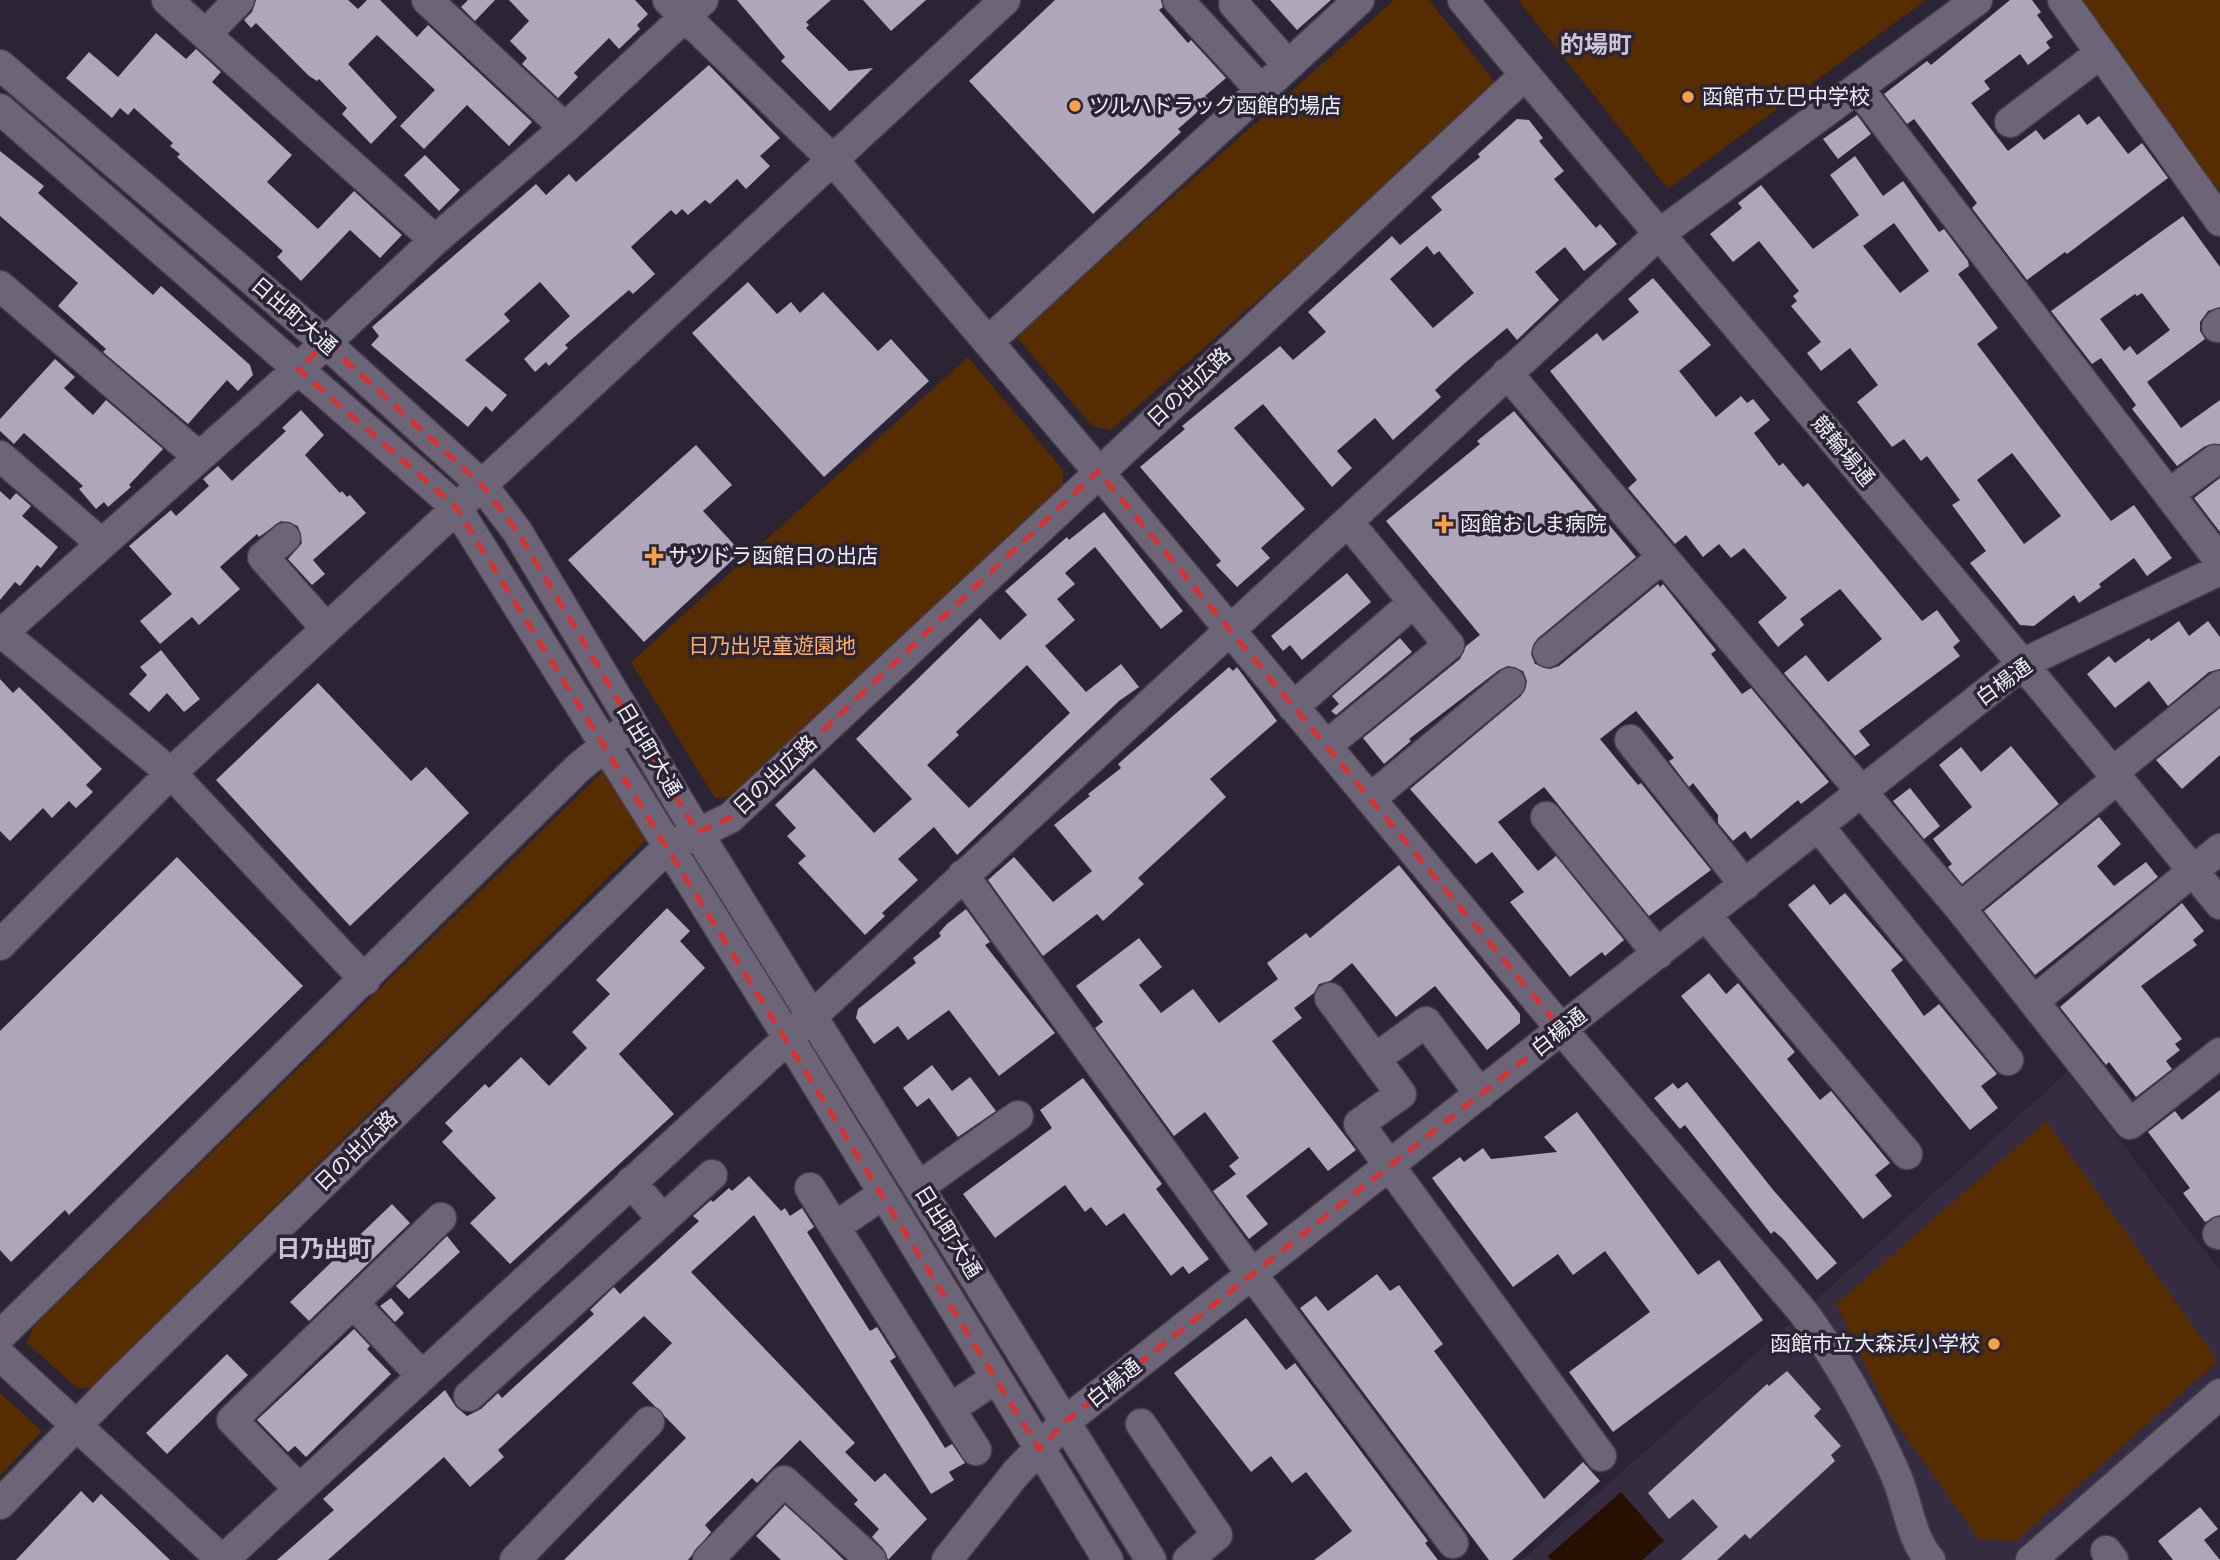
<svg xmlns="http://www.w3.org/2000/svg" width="2220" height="1560" font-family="Poppins,'Noto Sans JP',sans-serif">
<rect width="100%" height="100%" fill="#2a2434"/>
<path fill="#352c42" d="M 2067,1072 L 2220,1271 L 2220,1376 L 2018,1560 L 1522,1560 L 1803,1312 Z"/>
<path fill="#552d00" d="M 1394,0 L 1429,0 L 1499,87 L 1111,430 L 1092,426 L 1016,336 Z
M 1518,0 L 1926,0 L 1668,189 Z
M 2082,0 L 2220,0 L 2220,194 Z
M 968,357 L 1063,470 L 1063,489 L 730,797 L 715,798 L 631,662 Z
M 604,770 L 646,840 L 91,1388 L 77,1388 L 27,1343 L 33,1327 Z
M 2046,1121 L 2218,1361 L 2016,1541 L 1979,1539 L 1888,1412 L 1836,1304 Z
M 0,1393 L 42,1431 L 0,1476 Z"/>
<path fill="#271000" d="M 1621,1492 L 1664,1541 L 1642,1560 L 1551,1560 L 1548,1556 Z"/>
<path fill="#aea7bb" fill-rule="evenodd" d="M 256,0 L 348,0 L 358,9 L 367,0 L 380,0 L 417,37 L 428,25 L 532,122 L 509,146 L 467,105 L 424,149 L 400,126 L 435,90 L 377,35 L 348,64 L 397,117 L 371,144 L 342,114 L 347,108 L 319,79 L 317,81 L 309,76 L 256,23 L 251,28 L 244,20 L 252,12 Z
M 468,0 L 495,0 L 475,21 L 461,7 Z
M 509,0 L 635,0 L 648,14 L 637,25 L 640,29 L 619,49 L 609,38 L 574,73 L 578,77 L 558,98 L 522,64 L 527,58 L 510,41 L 529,21 Z
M 737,0 L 831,0 L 806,22 L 809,25 L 806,28 L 849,71 L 873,68 L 830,111 L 781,61 L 785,57 Z
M 863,0 L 926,0 L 891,31 Z
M 1055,0 L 1161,0 L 1163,7 L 1159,10 L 1188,43 L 1191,40 L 1226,78 L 1205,96 L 1210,101 L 1178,129 L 1181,132 L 1093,214 L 969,81 Z
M 1270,0 L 1331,0 L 1297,30 Z
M 2010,0 L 2032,0 L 2041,12 L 2037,15 L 2053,37 L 2046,42 L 2050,48 L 2028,65 L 2020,54 L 1984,81 L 1990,89 L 1971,103 L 2008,151 L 2036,130 L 2044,140 L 2079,114 L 2087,125 L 2099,116 L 2128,154 L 2142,143 L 2168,178 L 2067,254 L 2065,252 L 2027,280 L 1972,208 L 1977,203 L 1914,119 L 1907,124 L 1884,94 L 1927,61 L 1931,65 Z
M 156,33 L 186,59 L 196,49 L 221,72 L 212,82 L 292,155 L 267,182 L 318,229 L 354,191 L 402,235 L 380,258 L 350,230 L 301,281 L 277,257 L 283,251 L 177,157 L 180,154 L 170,146 L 173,143 L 134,108 L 128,115 L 120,108 L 112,118 L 66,78 L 89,52 L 118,77 Z
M 709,65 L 780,138 L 760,156 L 770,166 L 746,189 L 737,179 L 710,204 L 705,200 L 688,215 L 682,209 L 676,215 L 671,210 L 631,247 L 655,274 L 633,294 L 629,290 L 565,345 L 568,348 L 549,366 L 546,362 L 535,372 L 524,359 L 570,316 L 540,282 L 504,314 L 510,321 L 465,360 L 507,395 L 492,412 L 486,406 L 468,427 L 371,345 L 379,336 L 372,327 L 536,184 L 546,195 L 569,174 L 576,182 Z
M 1857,115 L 1871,134 L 1838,159 L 1823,139 Z
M 1517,119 L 1529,120 L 1543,138 L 1539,141 L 1564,171 L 1554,179 L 1596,228 L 1600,224 L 1617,244 L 1584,271 L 1565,247 L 1535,272 L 1559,300 L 1517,340 L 1507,328 L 1465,363 L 1435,390 L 1441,397 L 1393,440 L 1375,418 L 1337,451 L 1352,468 L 1332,487 L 1263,404 L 1234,428 L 1305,509 L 1261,548 L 1270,558 L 1237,587 L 1216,565 L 1221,561 L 1140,467 L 1185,429 L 1182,426 L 1280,346 L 1293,360 L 1326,332 L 1308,312 L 1392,236 L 1400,245 L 1442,210 L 1431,197 L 1480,157 L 1478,154 ZM 1427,246 L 1434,255 L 1439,251 L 1474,293 L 1433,328 L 1390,279 Z
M 0,151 L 44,186 L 38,193 L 153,295 L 161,286 L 250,365 L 253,375 L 238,391 L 227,380 L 188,424 L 103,352 L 106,349 L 58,306 L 78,283 L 0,216 Z
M 425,155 L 460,190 L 439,211 L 404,175 Z
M 1855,156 L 1883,196 L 1903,181 L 1939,232 L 1944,229 L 1968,261 L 1969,266 L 1958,274 L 1998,328 L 1977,344 L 2111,521 L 2134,505 L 2172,558 L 2147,576 L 2134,558 L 2099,584 L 2101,587 L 2079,603 L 2074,595 L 2034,626 L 2020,625 L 1970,563 L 1986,551 L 1952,505 L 1960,500 L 1927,456 L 1921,461 L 1904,439 L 1892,447 L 1857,402 L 1878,385 L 1850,348 L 1821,371 L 1807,353 L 1821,342 L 1791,306 L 1797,301 L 1793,296 L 1799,291 L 1759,241 L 1733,262 L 1710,234 L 1742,208 L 1738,203 L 1761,185 L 1813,249 L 1859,215 L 1830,175 ZM 1894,223 L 1929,271 L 1900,293 L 1863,246 ZM 2012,453 L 2061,516 L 2024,544 L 1977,480 Z
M 2183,216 L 2220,267 L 2220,307 L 2208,311 L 2200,322 L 2200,331 L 2205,339 L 2147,382 L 2181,428 L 2220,400 L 2220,444 L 2205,446 L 2177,466 L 2132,409 L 2136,405 L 2101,358 L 2092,364 L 2051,311 ZM 2142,293 L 2170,330 L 2137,355 L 2130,346 L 2124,351 L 2100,319 L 2135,294 L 2137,296 Z
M 1653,278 L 1711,345 L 1679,371 L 1716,417 L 1741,396 L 1747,403 L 1753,399 L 1770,420 L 1754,433 L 1779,466 L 1783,463 L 1803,487 L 1808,483 L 1922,621 L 1937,610 L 1960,641 L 1953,647 L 1960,656 L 1859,731 L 1870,745 L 1855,756 L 1784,673 L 1806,655 L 1828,682 L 1882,639 L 1840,589 L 1800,619 L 1804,625 L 1778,647 L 1758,622 L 1787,598 L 1744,548 L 1731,558 L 1719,544 L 1703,557 L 1686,535 L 1675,544 L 1628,488 L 1637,480 L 1550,371 L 1597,333 L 1603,341 L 1639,312 L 1628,299 Z
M 748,282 L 777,314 L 791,302 L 800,313 L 823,292 L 878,351 L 891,339 L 929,381 L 824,477 L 692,333 Z
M 55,359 L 75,377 L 64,388 L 93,415 L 106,400 L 163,449 L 129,485 L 131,487 L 108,507 L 104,502 L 96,509 L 79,489 L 83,486 L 24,433 L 14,444 L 0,431 L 0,419 Z
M 301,410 L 324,435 L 305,455 L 340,493 L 342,491 L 347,497 L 350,495 L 366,513 L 313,560 L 325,574 L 312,585 L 288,559 L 302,543 L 298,526 L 281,521 L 259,537 L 257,534 L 220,567 L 240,589 L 199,625 L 192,617 L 160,644 L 140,621 L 172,594 L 129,546 L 171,510 L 176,516 L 209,486 L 203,479 L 218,466 L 232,481 L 286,431 L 282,428 Z
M 1514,411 L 1636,557 L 1537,639 L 1531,654 L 1535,664 L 1550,669 L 1559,666 L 1658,584 L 1660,587 L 1663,584 L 1716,650 L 1711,654 L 1742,694 L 1751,688 L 1829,782 L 1801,804 L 1798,800 L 1751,839 L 1745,831 L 1733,841 L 1718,823 L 1718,815 L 1693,783 L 1689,787 L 1669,761 L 1674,758 L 1636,711 L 1600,739 L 1638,785 L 1641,783 L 1711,870 L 1649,916 L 1544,787 L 1498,822 L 1538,871 L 1556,856 L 1624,940 L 1605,956 L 1602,952 L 1570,977 L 1510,902 L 1524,892 L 1492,852 L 1476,864 L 1410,789 L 1521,696 L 1527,681 L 1523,671 L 1508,666 L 1499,670 L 1409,739 L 1411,741 L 1384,764 L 1363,738 L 1460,659 L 1466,646 L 1480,635 L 1386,521 L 1480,444 L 1477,441 Z
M 696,445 L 732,485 L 703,511 L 741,552 L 644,642 L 568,560 Z
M 2220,478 L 2220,532 L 2194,498 Z
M 0,491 L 10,500 L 16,493 L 31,506 L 22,516 L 58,547 L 41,568 L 37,565 L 20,586 L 15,582 L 0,600 Z
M 1104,512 L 1183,611 L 1161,629 L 1095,547 L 1065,573 L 1075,584 L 1057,599 L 1075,620 L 1045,646 L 1086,692 L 1121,664 L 1139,687 L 1119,701 L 957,855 L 934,827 L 898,859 L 918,880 L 882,913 L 885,916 L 865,935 L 798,863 L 806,856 L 787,836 L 796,828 L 775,805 L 814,768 L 874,833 L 912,799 L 856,739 L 980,618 L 1000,640 L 1027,615 L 1005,591 L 1067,537 L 1069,540 ZM 1027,665 L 1070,713 L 969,808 L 927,765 L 959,735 L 956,732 Z
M 1347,573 L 1371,602 L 1302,660 L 1290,645 L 1283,651 L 1271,636 Z
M 2179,621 L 2189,636 L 2208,621 L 2220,637 L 2220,669 L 2209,672 L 2168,706 L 2149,681 L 2115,708 L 2087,674 L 2109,656 L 2115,663 L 2149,638 L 2151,641 Z
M 1400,638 L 1412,652 L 1336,715 L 1331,711 L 1339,704 L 1332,696 Z
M 161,650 L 200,699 L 184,712 L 167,693 L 149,712 L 129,694 L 147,675 L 140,667 Z
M 1229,667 L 1233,671 L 1237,667 L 1277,721 L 1210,779 L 1226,797 L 1138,878 L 1144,884 L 1103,921 L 1097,914 L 1043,956 L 988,880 L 1014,857 L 1053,902 L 1092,871 L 1054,825 L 1090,796 L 1088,794 L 1121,768 L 1118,764 Z
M 0,679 L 13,693 L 19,687 L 102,769 L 86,785 L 93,792 L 76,808 L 69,801 L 52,818 L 43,808 L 10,841 L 0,831 Z
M 318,683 L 411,781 L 426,767 L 469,813 L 350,926 L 216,780 Z
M 2220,708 L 2220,755 L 2182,789 L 2156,760 Z
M 2011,746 L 2059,804 L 1962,884 L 1948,867 L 1952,864 L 1933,839 L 1972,807 L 1939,765 L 1961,747 L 1981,772 Z
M 1910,788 L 1940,826 L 1924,839 L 1893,801 Z
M 2099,817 L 2121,844 L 2097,866 L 2114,886 L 2146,862 L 2158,877 L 2035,975 L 1984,911 Z
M 177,857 L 303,986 L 69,1215 L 65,1210 L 11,1262 L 0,1250 L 0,1031 Z
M 1399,865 L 1520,1014 L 1520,1023 L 1487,1050 L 1435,986 L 1396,1017 L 1352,963 L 1330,981 L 1319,984 L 1314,993 L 1294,1008 L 1302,1018 L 1272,1041 L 1356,1150 L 1328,1171 L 1309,1147 L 1246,1196 L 1268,1224 L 1249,1239 L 1213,1191 L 1236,1174 L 1229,1166 L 1239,1158 L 1205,1112 L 1174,1136 L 1095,1028 L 1103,1022 L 1076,986 L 1139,938 L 1162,967 L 1139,985 L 1161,1013 L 1193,989 L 1219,1023 L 1278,979 L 1267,963 L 1306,933 L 1310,938 Z
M 1814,884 L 1830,905 L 1845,893 L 1903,960 L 1891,970 L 1924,1016 L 1939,1004 L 1997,1074 L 1981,1086 L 1998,1108 L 1970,1130 L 1788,905 Z
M 2182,903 L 2204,931 L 2193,940 L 2197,945 L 2141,986 L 2182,1039 L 2175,1044 L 2180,1050 L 2166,1061 L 2172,1069 L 2136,1097 L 2109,1062 L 2106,1065 L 2060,1007 Z
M 667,908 L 690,931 L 680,941 L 705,968 L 619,1054 L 674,1114 L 510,1264 L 470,1223 L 496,1198 L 442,1142 L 453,1131 L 445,1123 L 485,1084 L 489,1088 L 521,1057 L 549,1086 L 587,1048 L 572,1032 L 610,994 L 596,980 Z
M 966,909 L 990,942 L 985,945 L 1055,1033 L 999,1076 L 949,1010 L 908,1040 L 898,1026 L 874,1044 L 856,1018 L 858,1009 L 916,963 L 913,958 L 941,936 L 939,933 L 947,924 Z
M 1709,973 L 1726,994 L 1738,983 L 1795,1052 L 1787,1059 L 1820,1100 L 1831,1091 L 1890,1163 L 1875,1175 L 1892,1196 L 1863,1219 L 1681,996 Z
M 932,1065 L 952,1091 L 970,1077 L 996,1111 L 958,1137 L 929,1098 L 917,1107 L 903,1088 Z
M 1083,1078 L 1162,1184 L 1156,1189 L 1209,1259 L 1189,1274 L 1183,1266 L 1171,1276 L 1124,1213 L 1106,1226 L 1091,1207 L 1085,1212 L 1065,1185 L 995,1238 L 963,1194 L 1052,1128 L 1040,1110 Z
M 1687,1082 L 1774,1191 L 1837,1263 L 1817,1280 L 1784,1240 L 1774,1231 L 1771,1234 L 1685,1125 L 1680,1129 L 1654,1098 L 1673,1083 L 1678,1089 Z
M 2220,1090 L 2220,1215 L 2205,1222 L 2183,1193 L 2190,1188 L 2148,1132 L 2175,1111 L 2182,1120 Z
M 1577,1112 L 1698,1275 L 1719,1260 L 1763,1320 L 1613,1432 L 1569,1372 L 1650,1312 L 1605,1251 L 1573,1275 L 1558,1254 L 1513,1287 L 1432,1178 L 1460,1157 L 1464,1162 L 1483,1148 L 1491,1159 L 1557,1152 L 1544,1137 Z
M 749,1176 L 781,1211 L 785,1208 L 790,1216 L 802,1208 L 814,1227 L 807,1232 L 870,1331 L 877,1327 L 896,1357 L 890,1361 L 945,1448 L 952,1444 L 965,1463 L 949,1472 L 954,1480 L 931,1494 L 754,1215 L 691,1272 L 855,1443 L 845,1452 L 875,1482 L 885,1473 L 927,1519 L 888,1560 L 883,1548 L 872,1537 L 879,1529 L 854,1504 L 858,1500 L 800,1440 L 757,1483 L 752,1478 L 705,1525 L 711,1532 L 688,1560 L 564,1560 L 686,1438 L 632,1383 L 672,1343 L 644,1316 L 498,1450 L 504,1457 L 470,1487 L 444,1457 L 328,1560 L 277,1560 L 334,1510 L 323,1499 L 445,1390 L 456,1407 L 467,1416 L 481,1409 L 498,1393 L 502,1398 L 594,1314 L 590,1310 L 614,1287 L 620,1294 L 699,1221 L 693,1216 L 711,1200 L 713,1202 L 729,1188 L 732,1191 Z
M 392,1204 L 410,1223 L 309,1321 L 290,1302 Z
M 447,1236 L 460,1252 L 409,1299 L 396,1286 Z
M 1377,1274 L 1390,1291 L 1399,1285 L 1443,1344 L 1434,1351 L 1544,1499 L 1583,1462 L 1600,1481 L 1512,1560 L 1489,1560 L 1300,1308 L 1316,1296 L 1328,1311 Z
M 391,1298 L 404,1313 L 395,1322 L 380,1306 Z
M 1246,1318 L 1286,1370 L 1295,1363 L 1428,1541 L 1425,1543 L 1438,1560 L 1314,1560 L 1352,1531 L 1306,1472 L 1292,1483 L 1271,1456 L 1251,1472 L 1174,1373 Z
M 354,1329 L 370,1346 L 367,1349 L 391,1374 L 306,1457 L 295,1446 L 288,1452 L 257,1420 Z
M 227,1354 L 248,1375 L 167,1454 L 146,1433 Z
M 1787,1371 L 1821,1409 L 1814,1416 L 1841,1446 L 1831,1455 L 1835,1461 L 1750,1539 L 1745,1534 L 1717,1560 L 1681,1560 L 1718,1527 L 1693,1499 L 1669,1519 L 1648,1493 L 1767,1384 L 1769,1386 Z
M 81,1491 L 93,1503 L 101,1494 L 170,1560 L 16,1560 Z
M 785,1505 L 816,1533 L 844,1560 L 781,1560 L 756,1536 Z
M 2200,1507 L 2218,1529 L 2204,1540 L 2220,1560 L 2173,1560 L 2158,1541 Z"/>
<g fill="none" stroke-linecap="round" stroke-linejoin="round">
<defs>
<path id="minor" d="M 167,0 L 435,240
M 427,0 L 565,128
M 668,0 L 833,160 L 1098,471 L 1562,1030 L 1803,1312 C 1840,1362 1869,1415 1894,1471 C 1908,1500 1909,1536 1930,1560
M 1178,0 L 1261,90
M 1463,0 C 1714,303 1973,598 2220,904
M 2063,0 L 2220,221
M 1234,4 L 1288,65
M 206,34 L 239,0
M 0,65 L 326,343 L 481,484 L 517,531 L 697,832 L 1151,1560
M 1858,88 L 2220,561
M 0,109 L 456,507 L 788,1037 L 1108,1560
M 2010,122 L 2101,53
M 0,286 L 199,457
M 2217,327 L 2220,324
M 988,342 L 1359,0
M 1507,373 L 1960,908 L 2130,1124 L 2220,1053
M 0,456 L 102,544
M 2169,494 L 2215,460
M 285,538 L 263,557 L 326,628
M 0,631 L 171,773 L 365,980
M 0,635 L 298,369 L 435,240 L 565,128 L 703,0
M 1548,652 L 1663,557
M 1293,707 L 1414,602
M 1630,740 L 1745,885
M 1326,746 L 1449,645 L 1348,522
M 2113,772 L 2220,686
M 1370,799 L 1510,683
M 1546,817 L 1658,954
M 1819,827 L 2008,1060
M 963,875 L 1251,1273 L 1453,1543
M 1960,908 L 2118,778
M 1706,916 L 1907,1154
M 0,945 L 171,773 L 1005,0
M 1330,998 L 1401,1094 L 1359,1124 L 1601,1456
M 2035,1000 L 2220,849
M 1375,1059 L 1426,1022 L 1480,1094
M 631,1182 L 663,1220
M 920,1186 L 1018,1116
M 810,1188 L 976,1450
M 835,1227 L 883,1194
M 2218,1234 L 2220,1232
M 353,1303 L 422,1376
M 0,1336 L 578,768 L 620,734
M 0,1355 L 222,1560
M 469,1396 L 712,1175
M 950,1409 L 996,1378
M 1141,1424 L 1217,1535 L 1188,1560
M 299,1489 L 232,1420 L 441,1218
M 0,1504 L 114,1387 L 667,848 L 730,818 L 1525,75
M 2106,1551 L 2113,1560
M 223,1560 L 1658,235 L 1977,0
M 515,1560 L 649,1422
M 708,1560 L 784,1481 L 871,1560
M 947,1560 L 1016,1473 L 1066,1421 L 2024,663 L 2220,570
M 2031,1560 L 2220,1394"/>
</defs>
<use href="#minor" stroke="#443f4c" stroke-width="33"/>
<use href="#minor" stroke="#6c6578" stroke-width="30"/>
</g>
<path fill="none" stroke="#d73232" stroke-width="5" stroke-dasharray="14 9" stroke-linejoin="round" d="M 326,343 L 481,484 L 517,531 L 697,832 L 730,818 L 1098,471 L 1562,1030 L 1066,1421 L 1039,1449 L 456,507 L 298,369 Z"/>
<g fill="#f8a14a" stroke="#2a2434" stroke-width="2.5">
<circle cx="1688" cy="97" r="7"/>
<circle cx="1075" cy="106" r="7"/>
<path d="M1440.5 513.5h7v7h7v7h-7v7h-7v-7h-7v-7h7z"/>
<path d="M650.5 545.5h7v7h7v7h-7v7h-7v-7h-7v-7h7z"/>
<circle cx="1994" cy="1344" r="7"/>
</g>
<g text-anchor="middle" stroke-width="7" stroke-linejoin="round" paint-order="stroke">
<g font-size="21" fill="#f3f0fa" stroke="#2a2434" text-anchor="start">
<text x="1702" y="104">函館市立巴中学校</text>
<text x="1089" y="113">ツルハドラッグ函館的場店</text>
<text x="1460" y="531">函館おしま病院</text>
<text x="668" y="563">サツドラ函館日の出店</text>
<text x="1980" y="1351" text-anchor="end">函館市立大森浜小学校</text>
</g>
<g font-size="21" fill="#f3f0fa" stroke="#2a2434">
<text transform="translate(294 316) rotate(41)" y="7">日出町大通</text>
<text transform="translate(1189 387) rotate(-43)" y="7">日の出広路</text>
<text transform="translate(1843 451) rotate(50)" y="7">競輪場通</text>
<text transform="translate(2004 682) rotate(-36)" y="7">白楊通</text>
<text transform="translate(649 750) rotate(59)" y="7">日出町大通</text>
<text transform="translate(775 775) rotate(-43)" y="7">日の出広路</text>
<text transform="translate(1559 1032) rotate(-38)" y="7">白楊通</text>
<text transform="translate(356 1151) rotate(-44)" y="7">日の出広路</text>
<text transform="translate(948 1232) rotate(58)" y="7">日出町大通</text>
<text transform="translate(1114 1383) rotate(-39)" y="7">白楊通</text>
</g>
<g font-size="21" fill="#feb067" stroke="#2a2434">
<text x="772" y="653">日乃出児童遊園地</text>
</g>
<g font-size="24" font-weight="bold" fill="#ccc5da" stroke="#2a2434">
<text x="1596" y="53">的場町</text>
<text x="324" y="1257">日乃出町</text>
</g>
</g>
</svg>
